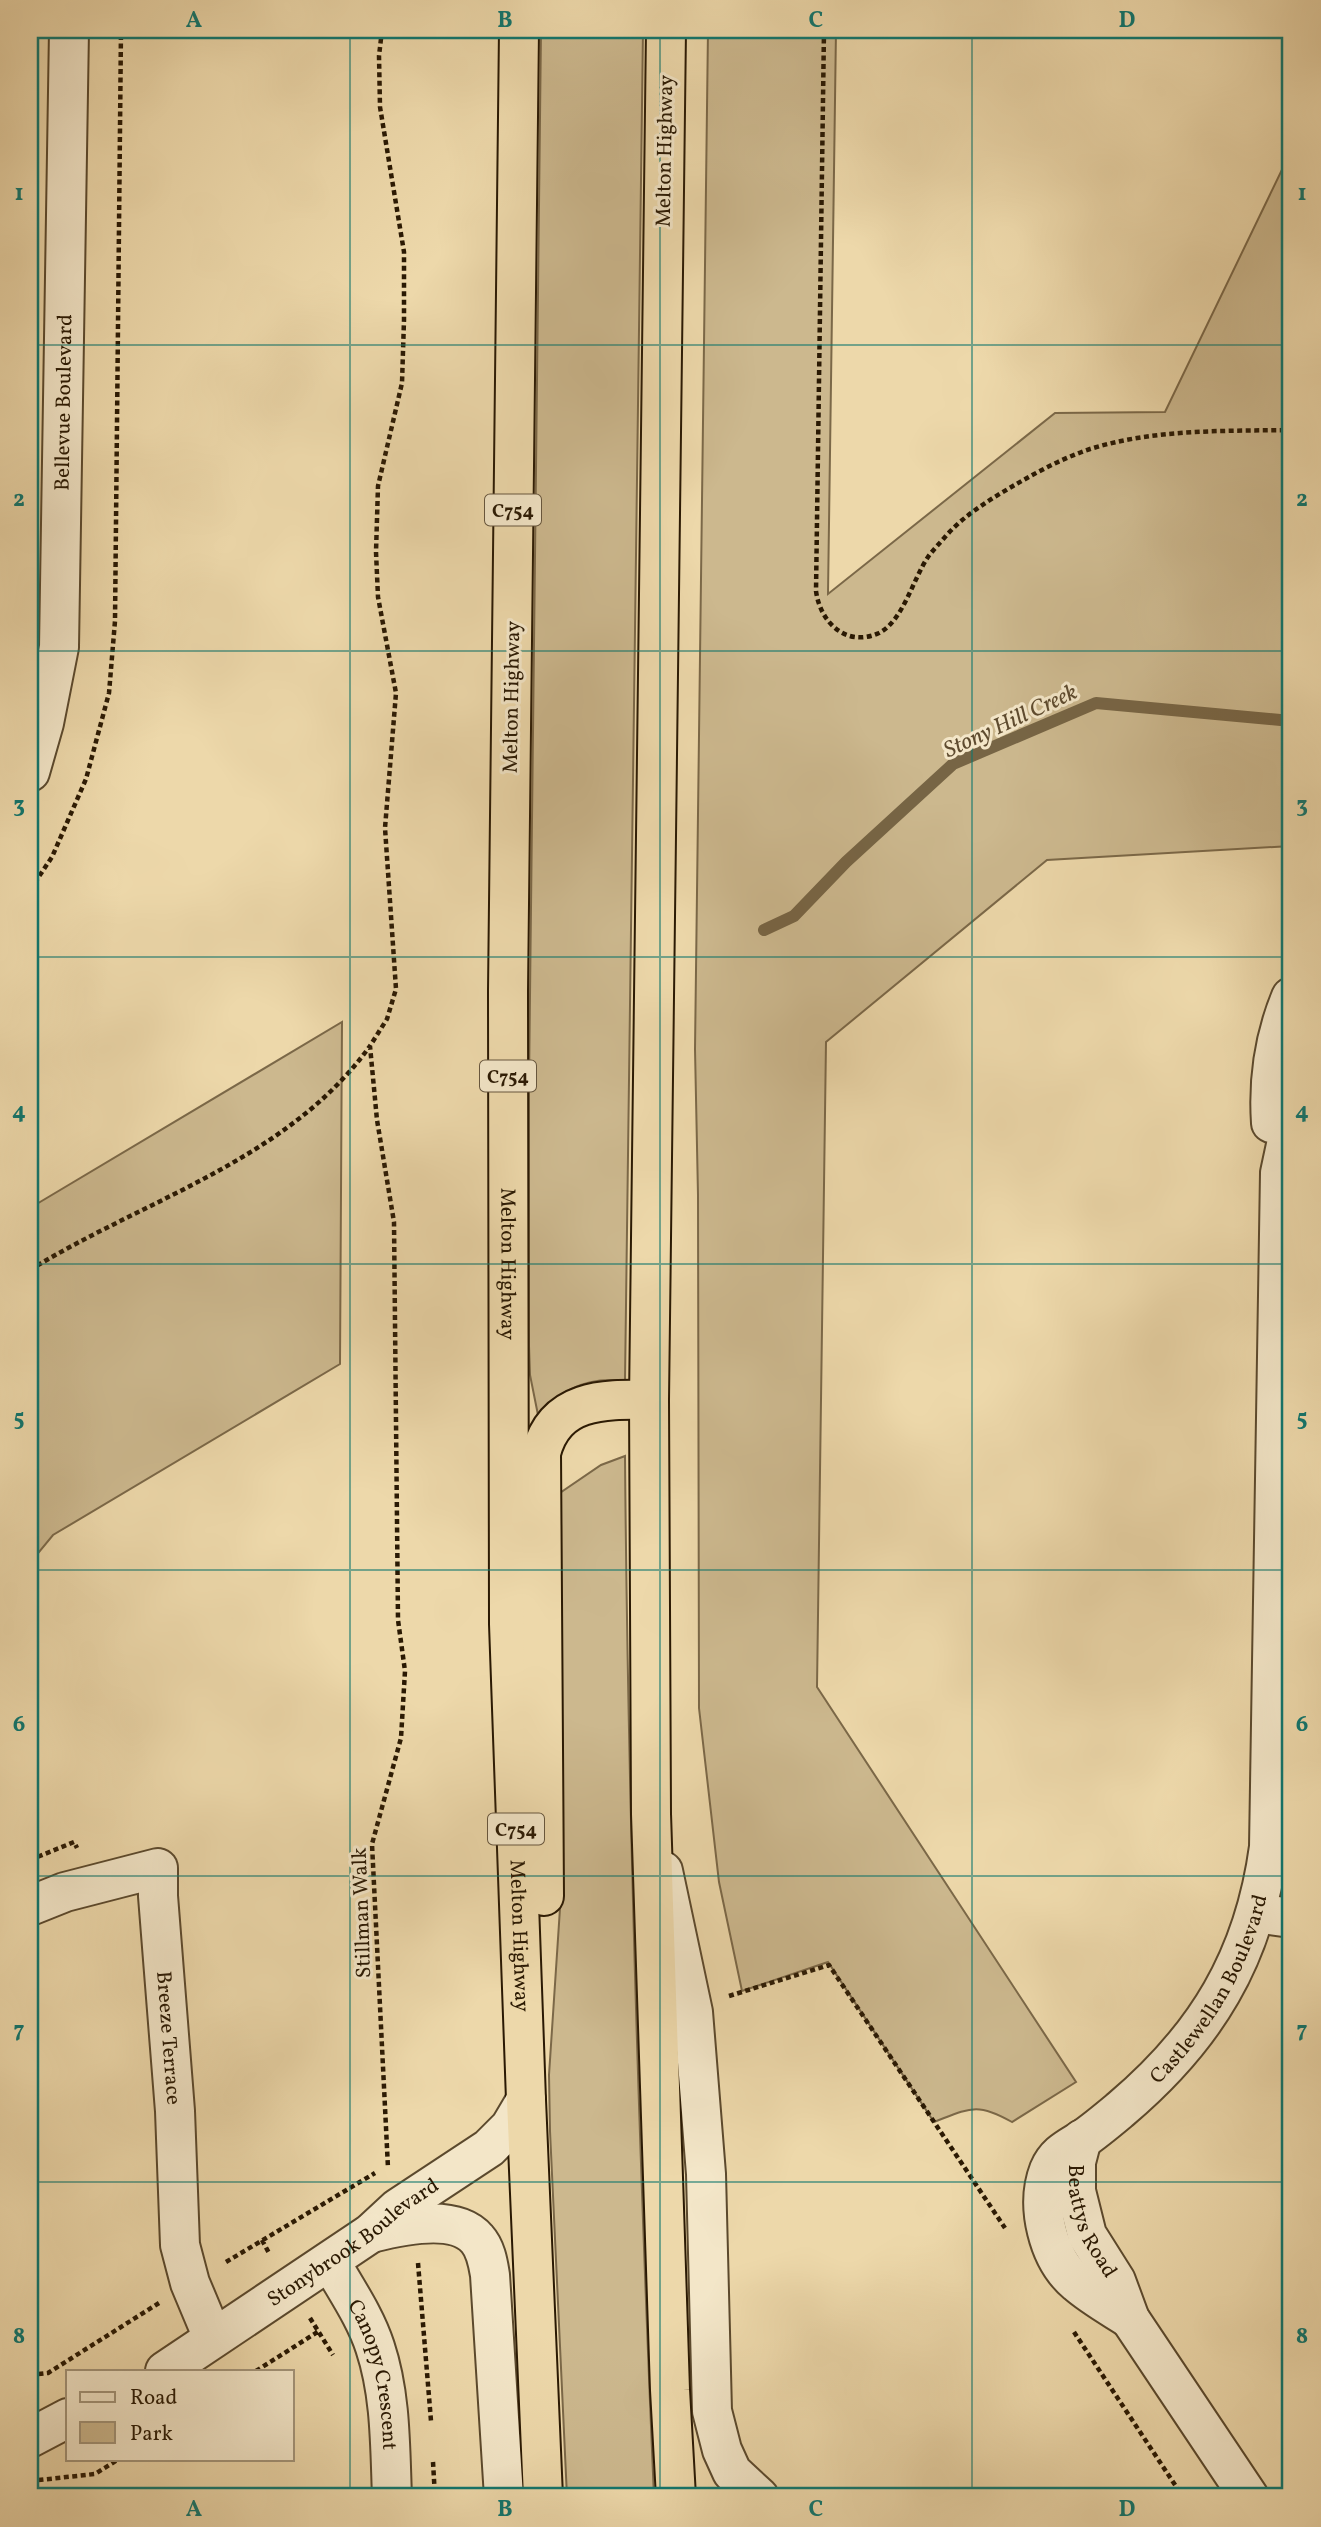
<svg xmlns="http://www.w3.org/2000/svg" width="1321" height="2527" font-family="Vollkorn,serif">
<rect width="100%" height="100%" fill="#edd8aa"/>
<filter id="stains"><feTurbulence type="fractalNoise" baseFrequency=".00286" numOctaves="4"/><feColorMatrix values="0 0 0 0 .2 0 0 0 0 .09 0 0 0 0 .02 0 0 0 .5 -.17"/></filter>
<radialGradient id="worn" r=".72"><stop offset=".6" stop-color="#630" stop-opacity="0"/><stop offset="1" stop-color="#630" stop-opacity=".3"/></radialGradient>
<path fill="#ccb88e" stroke="#7b6848" stroke-width="2" d="M 541,30 L 643,30 L 625,1381 C 590,1376 562,1388 538,1415 L 530,1375 L 529,1346 L 529,1083 Z
M 708,30 L 836,30 L 828,594 L 1055,413 L 1165,412 L 1291,151 L 1291,846 L 1047,860 L 826,1042 L 817,1687 L 1076,2082 L 1012,2122 C 977,2102 970,2108 934,2122 L 828,1962 L 742,1991 L 719,1882 L 699,1708 L 698,1195 L 695,1049 Z
M 342,1022 L 340,1364 L 53,1535 L 30,1563 L 30,1208 Z
M 625,1456 C 628,1804 639,2150 654,2497 L 567,2497 L 550,2131 L 549,2075 L 562,1878 L 554,1497 L 601,1465 Z"/>
<g fill="none" stroke-linecap="round" stroke-linejoin="round">
<path stroke="#776545" stroke-width="12" d="M 764,930 L 794,916 L 846,862 L 953,764 L 1096,703 L 1291,721"/>
<defs>
<g id="minor">
<path id="s1" d="M 30,772 L 44,723 L 59,647 L 69,30"/>
<path d="M 1271,1123 C 1268,1079 1274,1038 1291,997"/>
<path d="M 663,1871 L 693,2012 L 706,2174 L 712,2411 L 722,2450 L 732,2472 L 759,2497"/>
<path id="s2" d="M 30,1906 L 65,1892 L 158,1868 L 158,1896 L 175,2111 L 180,2245 L 190,2283 L 213,2338"/>
<path d="M 1256,1913 L 1291,1918"/>
<path id="s3" d="M 1082,2139 L 1076,2162 L 1076,2191 L 1087,2235 L 1116,2281 L 1130,2319 L 1249,2497"/>
<path d="M 371,2233 C 399,2226 455,2213 477,2239 C 486,2249 488,2263 490,2275 L 504,2497"/>
<path id="s4" d="M 330,2261 C 345,2288 365,2316 375,2347 C 391,2395 390,2447 392,2497"/>
<path id="s5" d="M 1130,2319 C 1113,2308 1093,2297 1077,2283 C 1048,2259 1035,2206 1049,2170 C 1056,2153 1069,2148 1083,2139 C 1096,2130 1109,2119 1121,2109 C 1206,2037 1254,1958 1269,1847 L 1280,1173 L 1289,1131 L 1291,1091"/>
<path id="s6" d="M 165,2371 L 371,2233 L 398,2208 L 489,2148 L 510,2127 L 526,2100"/>
<path d="M 30,2438 L 68,2418"/>
</g>
<g id="highway">
<path id="s7" d="M 519,30 L 508,991 L 509,1624 L 526,2100 L 543,2497"/>
<path d="M 666,30 L 649,1400 L 651,1814 L 670,2390 L 676,2497"/>
<path d="M 544,1896 L 541,1453 C 555,1399 602,1399 649,1400"/>
</g>
</defs>
<use href="#minor" stroke="#5b492d" stroke-width="42"/>
<use href="#highway" stroke="#2a1903" stroke-width="42"/>
<path stroke="#2a1903" stroke-width="4.5" stroke-dasharray="5 3.5" stroke-linecap="butt" d="M 382,30 L 379,56 L 380,107 L 404,252 L 404,320 L 402,383 L 378,486 L 376,552 L 378,597 L 396,693 L 385,828 L 396,989 L 387,1019 L 370,1046 L 377,1120 L 394,1222 L 398,1620 L 405,1671 L 401,1738 L 372,1844 L 388,2168
M 824,30 L 816,591 C 820,622 846,648 879,633 C 903,621 913,579 928,557 C 933,550 939,544 945,537 C 963,516 989,500 1013,486 C 1037,472 1063,458 1090,449 C 1154,429 1224,431 1291,430
M 30,890 L 52,857 L 86,779 L 109,693 L 115,621 L 121,30
M 30,1270 C 145,1199 288,1160 370,1046
M 30,1860 L 74,1842 L 77,1848
M 729,1996 L 829,1965 L 1005,2228
M 262,2240 L 270,2255
M 226,2262 L 375,2173
M 418,2263 L 431,2421
M 310,2318 L 333,2355
M 1074,2332 L 1183,2497
M 256,2371 L 319,2331
M 30,2375 L 48,2373 L 159,2303
M 433,2462 L 435,2497
M 30,2481 L 95,2474 L 119,2459"/>
<use href="#minor" stroke="#f3e6c8" stroke-width="38"/>
<use href="#highway" stroke="#edd8aa" stroke-width="38"/>
</g>
<path fill="none" stroke="#0f766e" stroke-width="2" stroke-opacity="0.55" d="M 350,30 L 350,2497M 660,30 L 660,2497M 972,30 L 972,2497M 30,345 L 1291,345M 30,651 L 1291,651M 30,957 L 1291,957M 30,1264 L 1291,1264M 30,1570 L 1291,1570M 30,1876 L 1291,1876M 30,2182 L 1291,2182"/>
<g text-anchor="middle" stroke-width="6" stroke-linejoin="round" paint-order="stroke">
<g fill="#f3e6c8" stroke="#66563e" stroke-width="2">
<rect x="485" y="494.5" width="56" height="31" rx="5"/>
<rect x="480" y="1060.5" width="56" height="31" rx="5"/>
<rect x="488" y="1813.5" width="56" height="31" rx="5"/>
</g>
<g font-size="19" font-weight="bold" fill="#2a1903">
<text x="513" y="517">C754</text>
<text x="508" y="1083">C754</text>
<text x="516" y="1836">C754</text>
</g>
<g font-size="21" fill="#2a1903" stroke="#f3e6c8">
<text transform="translate(664 151) rotate(-89)" y="7">Melton Highway</text>
<text dy="7" stroke="none"><textPath href="#s1" startOffset="373">Bellevue Boulevard</textPath></text>
<text transform="translate(511 697) rotate(-89)" y="7">Melton Highway</text>
<text dy="7" stroke="none"><textPath href="#s7" startOffset="1234">Melton Highway</textPath></text>
<text transform="translate(361 1913) rotate(-92)" y="7">Stillman Walk</text>
<text dy="7" stroke="none"><textPath href="#s7" startOffset="1906">Melton Highway</textPath></text>
<text dy="7" stroke="none"><textPath href="#s5" startOffset="434">Castlewellan Boulevard</textPath></text>
<text dy="7" stroke="none"><textPath href="#s2" startOffset="304">Breeze Terrace</textPath></text>
<text dy="7" stroke="none"><textPath href="#s3" startOffset="86">Beattys Road</textPath></text>
<text dy="7" stroke="none"><textPath href="#s6" startOffset="228">Stonybrook Boulevard</textPath></text>
<text dy="7" stroke="none"><textPath href="#s4" startOffset="124">Canopy Crescent</textPath></text>
</g>
<g font-size="23" font-style="italic" fill="#5e4b2f" stroke="#f3e6c8">
<text transform="translate(1010 720) rotate(-25)" y="8">Stony Hill Creek</text>
</g>
</g>
<rect width="1321" height="2527" fill="none" stroke="#edd8aa" stroke-width="77"/>
<rect x="66" y="2370" width="228" height="91" fill="#f3e6c8" stroke="#a39479" stroke-width="2"/>
<rect x="80" y="2392" width="35" height="10" fill="#f3e6c8" stroke="#a39479" stroke-width="2"/>
<text x="130" y="2404" font-size="21" fill="#2a1903">Road</text>
<rect x="80" y="2422" width="35" height="21" fill="#ccb88e" stroke="#a39479" stroke-width="2"/>
<text x="130" y="2440" font-size="21" fill="#2a1903">Park</text>
<rect x="38" y="38" width="1244" height="2450" fill="none" stroke="#0f766e" stroke-width="2.5"/>
<g font-size="23" text-anchor="middle" font-weight="bold" fill="#0f766e">
<text x="194" y="27">A</text>
<text x="505" y="27">B</text>
<text x="816" y="27">C</text>
<text x="1127" y="27">D</text>
<text x="19" y="200">1</text>
<text x="1302" y="200">1</text>
<text x="19" y="506">2</text>
<text x="1302" y="506">2</text>
<text x="19" y="812">3</text>
<text x="1302" y="812">3</text>
<text x="19" y="1118">4</text>
<text x="1302" y="1118">4</text>
<text x="19" y="1425">5</text>
<text x="1302" y="1425">5</text>
<text x="19" y="1731">6</text>
<text x="1302" y="1731">6</text>
<text x="19" y="2037">7</text>
<text x="1302" y="2037">7</text>
<text x="19" y="2343">8</text>
<text x="1302" y="2343">8</text>
<text x="194" y="2516">A</text>
<text x="505" y="2516">B</text>
<text x="816" y="2516">C</text>
<text x="1127" y="2516">D</text>
</g>
<rect width="100%" height="100%" filter="url(#stains)"/>
<rect width="100%" height="100%" fill="url(#worn)"/>
</svg>
